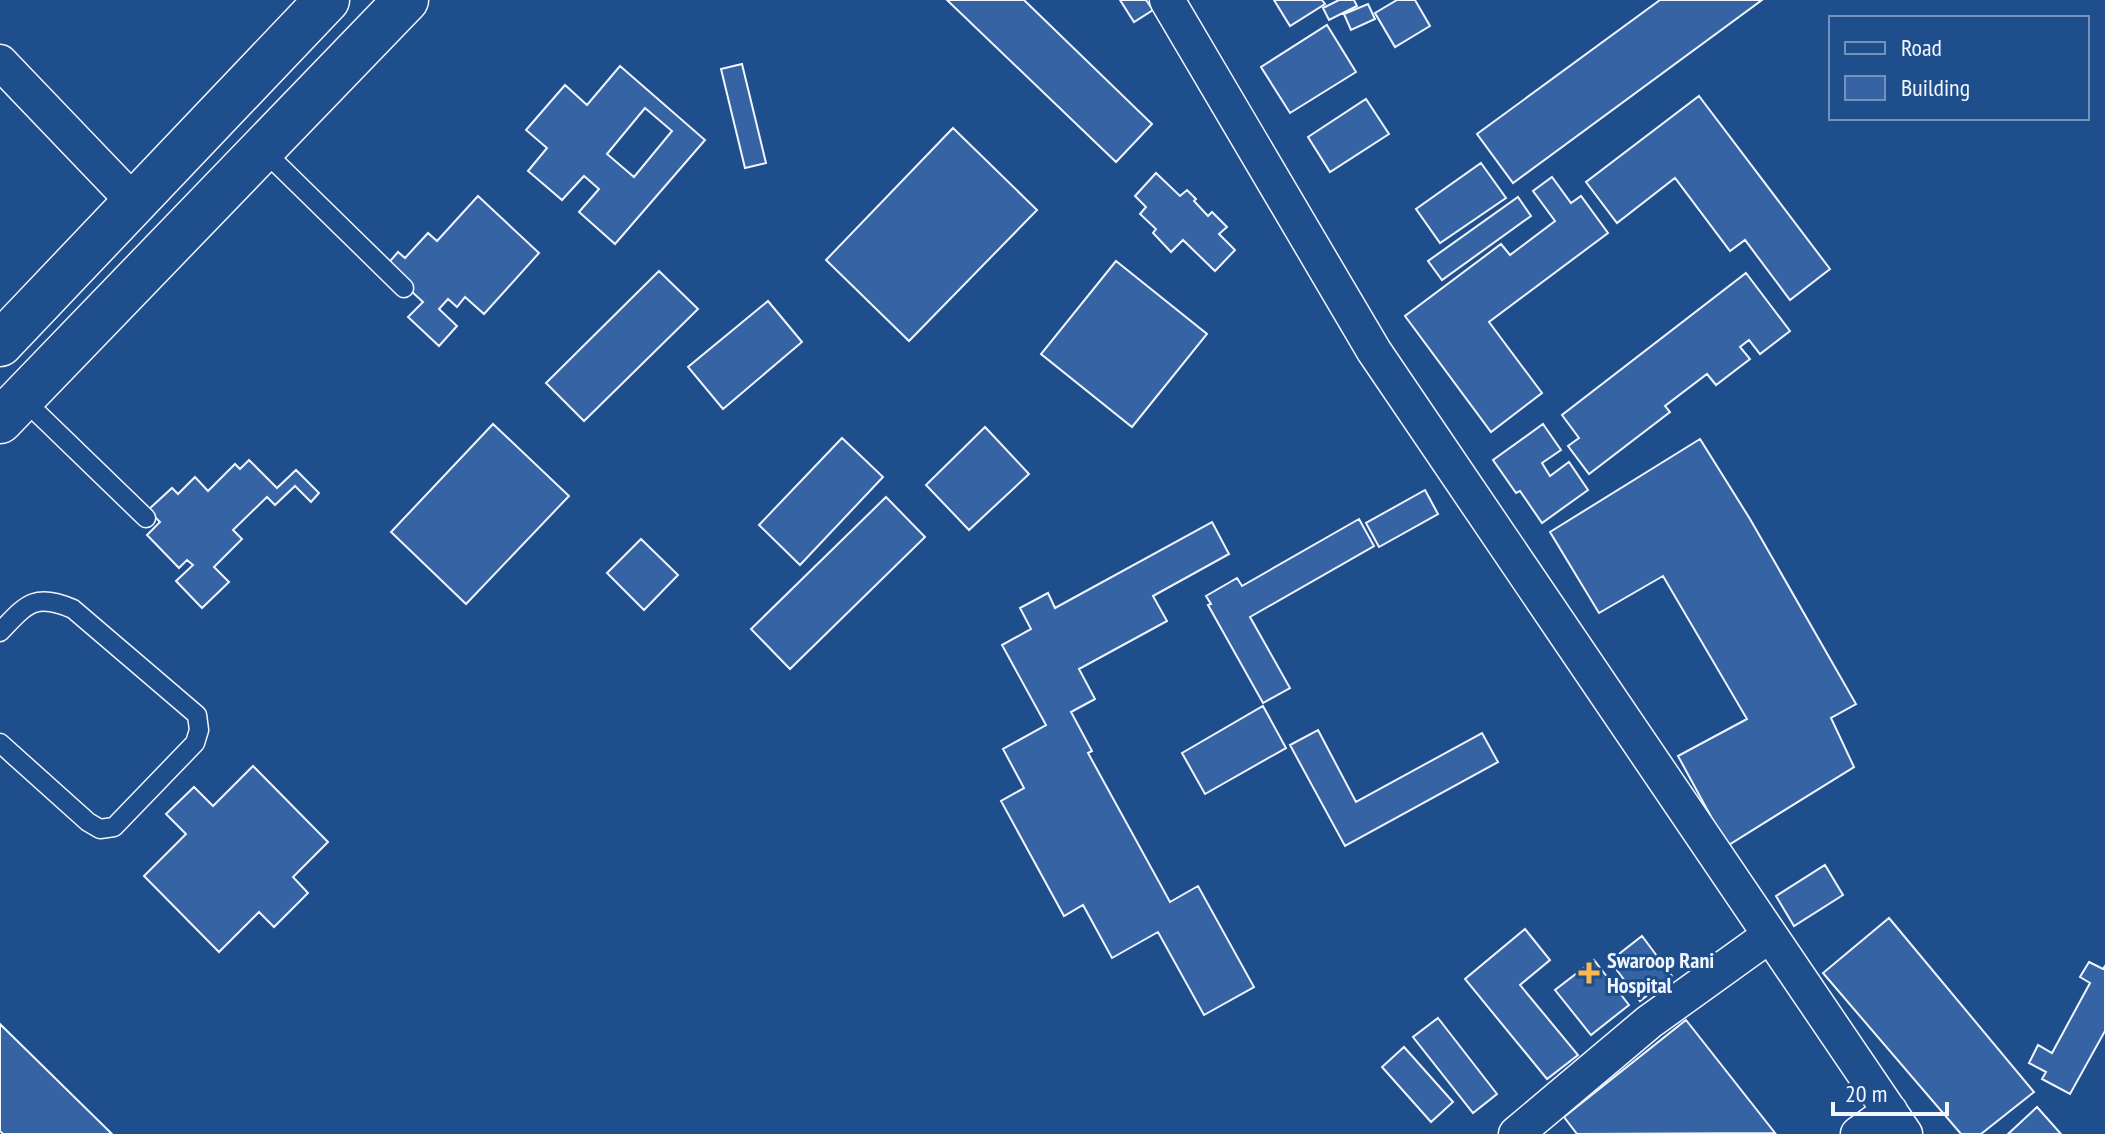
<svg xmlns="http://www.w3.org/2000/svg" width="2105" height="1134" font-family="'PT Sans Narrow',sans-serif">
<rect width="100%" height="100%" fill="#1f4e8c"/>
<path fill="#3563a3" stroke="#f2f6ff" stroke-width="2" fill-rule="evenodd" d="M 947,0 L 1024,0 L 1152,124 L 1116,162 Z
M 1120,0 L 1146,0 L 1153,10 L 1134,22 Z
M 1274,0 L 1322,0 L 1325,4 L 1290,26 Z
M 1339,0 L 1354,0 L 1357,6 L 1329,20 L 1323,8 Z
M 1397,0 L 1415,0 L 1430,26 L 1395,47 L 1375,13 Z
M 1660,0 L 1762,0 L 1513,183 L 1477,134 Z
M 1368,4 L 1375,19 L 1351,30 L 1344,14 Z
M 1327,25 L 1356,72 L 1290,113 L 1261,67 Z
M 742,64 L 766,163 L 745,168 L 721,69 Z
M 620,66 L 705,140 L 615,244 L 579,212 L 599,189 L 584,176 L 562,200 L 528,171 L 547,148 L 526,130 L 565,85 L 587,105 ZM 645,108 L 672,131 L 634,177 L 607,154 Z
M 1699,96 L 1830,269 L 1790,300 L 1745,240 L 1730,251 L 1675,178 L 1617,223 L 1586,182 Z
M 1366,99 L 1389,134 L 1330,172 L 1308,137 Z
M 953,128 L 1037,210 L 909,341 L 826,260 Z
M 1481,163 L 1506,198 L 1440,243 L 1416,209 Z
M 1156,173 L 1180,196 L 1187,190 L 1196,199 L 1194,201 L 1208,216 L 1212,212 L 1227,227 L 1219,234 L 1235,250 L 1215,271 L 1183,240 L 1171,252 L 1153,233 L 1156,229 L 1140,214 L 1146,207 L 1135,196 Z
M 1552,177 L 1571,203 L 1581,196 L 1608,233 L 1489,322 L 1542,393 L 1491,432 L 1405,316 L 1501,244 L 1510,255 L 1555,221 L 1533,191 Z
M 478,196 L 539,253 L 484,314 L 465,297 L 457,307 L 448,299 L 439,309 L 457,326 L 439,346 L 408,317 L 423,302 L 385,267 L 398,252 L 405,258 L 428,233 L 437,241 Z
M 1518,197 L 1531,216 L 1442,280 L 1428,261 Z
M 1116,261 L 1207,334 L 1132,427 L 1041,354 Z
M 659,271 L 698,309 L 584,421 L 546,383 Z
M 1746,273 L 1790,331 L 1760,354 L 1749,340 L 1740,347 L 1750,359 L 1716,385 L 1707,374 L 1665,406 L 1670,412 L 1589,474 L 1568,446 L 1579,438 L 1562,415 Z
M 768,301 L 802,342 L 723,409 L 688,367 Z
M 493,424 L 569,496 L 466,604 L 391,532 Z
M 1543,424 L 1561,450 L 1542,463 L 1550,476 L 1569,462 L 1588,490 L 1542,523 L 1520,491 L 1516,493 L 1493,460 Z
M 985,427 L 1029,474 L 969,530 L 926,485 Z
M 842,438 L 883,477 L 800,565 L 759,525 Z
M 1700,439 L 1750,519 L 1856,704 L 1831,718 L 1854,767 L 1727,846 L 1678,756 L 1747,719 L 1663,576 L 1599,613 L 1550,532 Z
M 249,460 L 277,488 L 296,470 L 319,493 L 311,502 L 295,486 L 275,505 L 267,497 L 233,530 L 242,539 L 214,567 L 229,582 L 202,608 L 176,581 L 193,565 L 187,560 L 179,568 L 147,535 L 160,522 L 148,510 L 172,488 L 178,494 L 195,477 L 208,491 L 235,464 L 240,469 Z
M 1425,490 L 1438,514 L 1379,547 L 1366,523 Z
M 886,497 L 925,537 L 790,669 L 751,629 Z
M 1359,519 L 1374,546 L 1250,617 L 1290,688 L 1263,703 L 1208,605 L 1211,604 L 1206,596 L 1237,578 L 1242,586 Z
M 1212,522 L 1229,554 L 1153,596 L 1167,621 L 1079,669 L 1095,699 L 1071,712 L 1092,751 L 1088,753 L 1170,902 L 1198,886 L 1254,987 L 1204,1015 L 1158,932 L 1112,958 L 1083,905 L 1064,916 L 1001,801 L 1024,788 L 1003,749 L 1046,725 L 1002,645 L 1031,629 L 1020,608 L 1048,593 L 1055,608 Z
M 641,539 L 678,575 L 644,610 L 607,573 Z
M 1263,706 L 1286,748 L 1205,794 L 1182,753 Z
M 1318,730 L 1356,802 L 1482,733 L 1498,762 L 1345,846 L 1290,745 Z
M 253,766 L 328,842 L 293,877 L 308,893 L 274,927 L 259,912 L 219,952 L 144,876 L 186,834 L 166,814 L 194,787 L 213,806 Z
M 1825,865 L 1843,895 L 1794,926 L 1776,896 Z
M 1889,918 L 2034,1092 L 1981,1134 L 1961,1134 L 1823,973 Z
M 1525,929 L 1550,960 L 1520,985 L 1578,1055 L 1547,1079 L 1465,979 Z
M 1642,936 L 1672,976 L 1640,1001 L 1610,961 Z
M 1594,960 L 1629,1005 L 1591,1035 L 1555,990 Z
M 2089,962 L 2103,969 L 2105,966 L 2105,1031 L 2070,1094 L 2042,1079 L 2046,1072 L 2029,1063 L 2038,1045 L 2052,1053 L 2090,983 L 2080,977 Z
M 1438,1018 L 1497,1094 L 1473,1113 L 1413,1037 Z
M 1686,1020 L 1775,1133 L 1577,1134 L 1564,1117 Z
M 0,1024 L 112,1134 L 3,1134 L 0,1131 Z
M 1404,1047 L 1453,1102 L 1431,1122 L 1382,1067 Z
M 2037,1107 L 2061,1134 L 2008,1134 Z"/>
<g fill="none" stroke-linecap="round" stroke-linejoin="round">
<defs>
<path id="lane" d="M 262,149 L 404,288
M 22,398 L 146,518
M 0,632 C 26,605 34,592 73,609 L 197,715 L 199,730 L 195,743 L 114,827 L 100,829 L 88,822 L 0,743"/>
<path id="street" d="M 1167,0 L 1374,351 L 1905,1134
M 0,62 L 135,203
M 1516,1134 L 1649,1022 L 1770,935
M 1858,1134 L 1890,1111"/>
<path id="secondary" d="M 0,344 L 327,0
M 0,421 L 406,0"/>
</defs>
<use href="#lane" stroke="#f2f6ff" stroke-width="21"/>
<use href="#street" stroke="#f2f6ff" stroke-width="37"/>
<use href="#secondary" stroke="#f2f6ff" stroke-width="47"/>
<use href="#lane" stroke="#1f4e8c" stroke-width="18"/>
<use href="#street" stroke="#1f4e8c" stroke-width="34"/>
<use href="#secondary" stroke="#1f4e8c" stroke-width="44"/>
</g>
<path fill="#ffb74d" stroke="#1f4e8c" stroke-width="3" d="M1585 961h8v8h8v8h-8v8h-8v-8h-8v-8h8z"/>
<g text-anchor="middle" stroke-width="6" stroke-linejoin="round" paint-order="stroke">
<g font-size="22" font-weight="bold" fill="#f2f6ff" stroke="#1f4e8c" text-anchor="start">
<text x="1607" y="968">Swaroop Rani<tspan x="1607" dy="25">Hospital</tspan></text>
</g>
</g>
<rect x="1829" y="16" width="260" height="104" fill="#1f4e8c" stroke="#7391ba" stroke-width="2"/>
<rect x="1845" y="42" width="40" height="12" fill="#1f4e8c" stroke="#7391ba" stroke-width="2"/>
<text x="1901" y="56" font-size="24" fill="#f2f6ff">Road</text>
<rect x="1845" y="76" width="40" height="24" fill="#3563a3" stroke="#7391ba" stroke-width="2"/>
<text x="1901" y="96" font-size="24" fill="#f2f6ff">Building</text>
<path d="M1833 1102v12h114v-12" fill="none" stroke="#f2f6ff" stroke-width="4"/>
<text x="1845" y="1102" font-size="24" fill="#f2f6ff" stroke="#1f4e8c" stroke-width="6" paint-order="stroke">20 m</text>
</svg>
